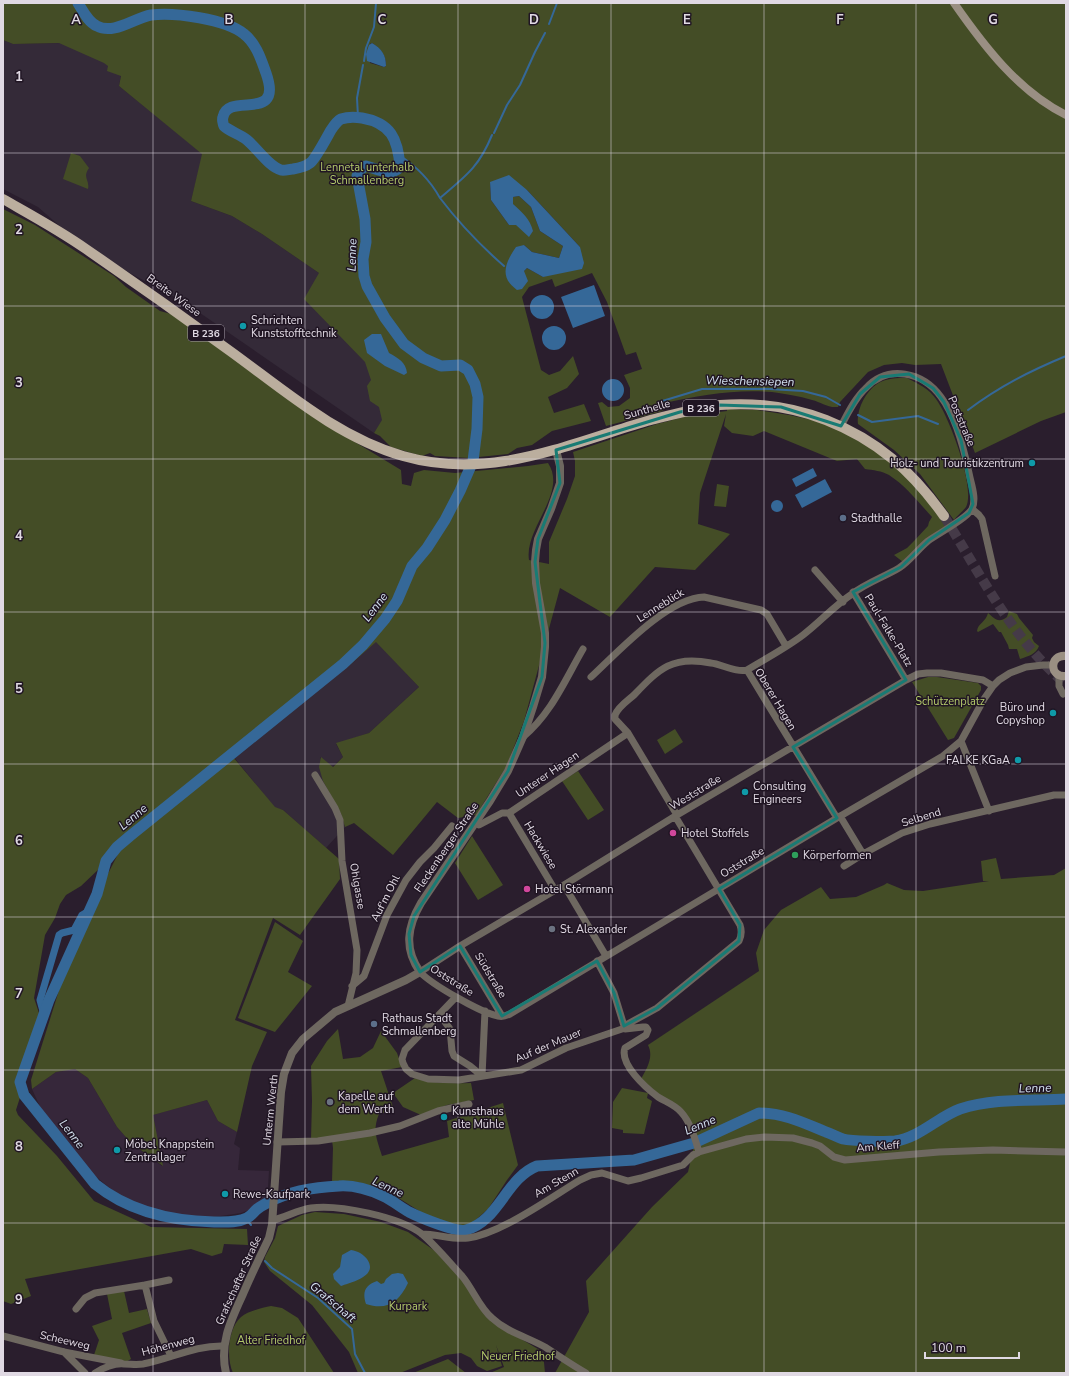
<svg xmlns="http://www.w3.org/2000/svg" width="1069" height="1376" font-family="'Nunito Sans',sans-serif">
<rect width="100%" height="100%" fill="#2a1e2d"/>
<path fill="#36273a" d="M 75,1069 L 88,1078 L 117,1127 L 131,1143 L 162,1166 L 152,1115 L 207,1100 L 218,1121 L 237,1132 L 234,1144 L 240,1148 L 238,1170 L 269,1171 L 267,1203 L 241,1213 L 207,1218 L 180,1220 L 151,1211 L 117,1194 L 94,1175 L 73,1151 L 42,1111 L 32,1089 L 56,1072 Z"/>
<path fill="#342a38" d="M 3,40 L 13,44 L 62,43 L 122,69 L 119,86 L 203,154 L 191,201 L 232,216 L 262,234 L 319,273 L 376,374 L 388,413 L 374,433 L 187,304 L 86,249 L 38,207 L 3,189 Z
M 376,641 L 419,687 L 369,733 L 336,744 L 343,757 L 332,767 L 320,757 L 345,827 L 326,848 L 283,810 L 275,808 L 233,756 L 284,714 L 345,669 Z"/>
<path fill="#444d26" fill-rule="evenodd" d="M 3,3 L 1066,3 L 1066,412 L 1041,421 L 975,453 L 941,364 L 915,365 L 902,363 L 884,365 L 868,372 L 840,402 L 838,407 C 827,408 821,402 812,400 C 799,396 785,394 772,392 C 736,389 700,395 664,403 L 663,411 L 606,426 L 598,403 L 602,402 L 608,407 L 619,406 L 630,398 L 630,388 L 624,375 L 642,369 L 636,352 L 626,355 L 607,302 L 592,273 L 555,287 L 552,279 L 529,287 L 522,297 L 541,370 L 549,375 L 560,371 L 573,356 L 579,374 L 567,388 L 548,397 L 554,413 L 584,404 L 591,421 L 552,431 L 532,445 L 517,448 L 508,454 L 469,458 L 435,456 L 430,453 L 422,456 L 391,447 L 380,436 L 374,433 L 382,420 L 379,407 L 370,401 L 367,386 L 371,380 L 365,362 L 304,299 L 319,273 L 262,234 L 232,216 L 191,201 L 202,154 L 119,86 L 121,76 L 107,71 L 108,66 L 104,63 L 59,43 L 13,44 L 3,40 ZM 372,43 C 381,49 386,55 386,66 L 384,67 L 370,63 L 370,44 ZM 490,182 L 527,190 L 580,247 L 543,277 L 527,268 L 524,271 L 524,245 L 532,252 L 559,258 L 563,246 L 540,231 L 531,207 L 519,196 L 513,197 L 509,225 L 491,200 Z
M 71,153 L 80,156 L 89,168 C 82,178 90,180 88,189 L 63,179 Z
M 3,209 L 35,225 L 114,276 L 126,287 L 160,311 L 171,314 L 322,422 L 401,470 L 402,484 L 411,486 L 414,473 L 424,470 L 455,473 L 528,466 L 548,463 C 568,493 524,528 529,560 L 549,564 L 549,542 L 567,499 L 575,476 L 575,461 L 573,452 L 657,424 L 688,416 L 727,411 L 727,409 L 757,410 L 789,415 L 812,420 L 834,427 L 892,460 L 939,514 L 946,526 L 903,562 L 894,555 L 907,548 L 914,541 L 928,526 L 929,522 L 932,517 C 919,503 906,486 889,475 C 882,471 873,470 865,469 L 857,459 L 837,461 L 764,431 L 753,436 L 732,433 L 724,426 L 726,414 L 700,493 L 698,524 L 730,534 L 695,570 L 655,567 L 610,617 L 560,588 L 524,721 L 506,767 L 476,815 L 458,818 L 437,802 L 393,855 L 354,823 L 345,827 L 341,814 L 323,781 L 319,767 L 321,757 L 333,767 L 343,757 L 336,743 L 369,733 L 419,687 L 376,642 L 345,669 L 284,714 L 233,757 L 275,807 L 283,810 L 339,859 L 340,879 L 300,935 L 273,918 L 235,1020 L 267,1032 L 252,1066 L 237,1132 L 218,1121 L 207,1100 L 153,1115 L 163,1166 L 131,1143 L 117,1127 L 88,1078 L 75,1069 L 56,1072 L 32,1089 L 31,1080 L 75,939 L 121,848 L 81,886 L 66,895 L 60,904 L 55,918 L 45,935 L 34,998 L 43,1025 L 16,1110 L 18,1115 L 57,1156 L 94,1201 L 151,1227 L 247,1229 L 248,1245 L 224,1244 L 222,1253 L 212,1256 L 191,1249 L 25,1279 L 31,1296 L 11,1304 L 3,1301 Z
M 907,378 C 919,384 929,389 936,399 C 949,416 976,488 966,507 C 963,511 957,516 954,520 L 920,474 L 894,450 L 858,424 C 856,411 865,392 877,384 C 886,378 897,378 907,378 Z
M 717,484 L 729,486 L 726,507 L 714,506 Z
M 1009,611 L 1017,614 L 1019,618 L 1033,635 L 1032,638 L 1034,642 L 1039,646 C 1036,654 1029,656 1020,659 L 1017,649 L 1009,649 L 1008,645 L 1001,632 L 999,632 L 993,624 L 978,632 L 977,631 C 978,623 986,622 988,613 C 994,618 998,624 1007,617 Z
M 928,677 L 937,677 L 978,683 L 981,686 L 981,690 L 954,738 L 948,740 L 912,682 Z
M 675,729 L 683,742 L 665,754 L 657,740 Z
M 578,771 L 604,810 L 588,820 L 562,781 Z
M 472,836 L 503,885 L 478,900 L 455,863 Z
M 996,858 L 1001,879 L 1054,875 L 1066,868 L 1066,1373 L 555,1373 L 589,1312 L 586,1281 L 652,1207 L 688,1172 L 696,1137 L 689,1120 L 641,1079 C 647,1068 654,1057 648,1045 L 759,971 L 756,953 L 764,930 L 781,910 L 821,887 L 830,899 L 856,897 L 884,885 L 887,883 L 904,890 L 923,891 L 989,881 L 983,881 L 981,861 Z
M 275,922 L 303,941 L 288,972 L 312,986 L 275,1032 L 238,1018 Z
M 338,1029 L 343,1059 L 360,1057 L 373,1048 L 381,1031 L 397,1053 L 402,1067 L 381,1071 L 394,1110 L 379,1114 C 372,1131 377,1139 382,1156 L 449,1137 L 447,1121 L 503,1103 L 518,1165 L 507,1180 L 488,1209 L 471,1224 L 466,1226 L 435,1221 L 386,1190 L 357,1182 L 332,1181 L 333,1148 L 332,1140 L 311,1139 L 312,1101 L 311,1066 L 327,1041 Z
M 415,1078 C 433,1083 452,1084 471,1083 L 474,1100 L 447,1105 L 421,1115 L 403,1107 L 393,1093 Z
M 622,1088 L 648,1093 L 647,1098 L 652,1101 L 644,1134 L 623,1133 L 623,1130 L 612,1128 L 613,1102 Z
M 315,1212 L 344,1214 L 381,1222 L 408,1232 L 435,1251 L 465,1283 L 499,1326 L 543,1352 L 545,1373 L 490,1373 L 504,1367 L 496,1345 L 502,1366 L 487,1371 L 477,1366 L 471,1358 L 461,1353 L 445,1355 L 400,1373 L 358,1373 L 349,1352 L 312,1305 L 270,1271 L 264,1262 L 265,1257 L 275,1238 L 278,1226 L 302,1215 Z
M 124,1291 L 129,1313 L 147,1309 L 151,1323 L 122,1333 L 131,1359 L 126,1362 L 94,1355 L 99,1340 L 92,1326 L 112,1319 L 107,1294 Z
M 271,1306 L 282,1308 L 298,1318 L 334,1373 L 233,1373 C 226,1358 228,1328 241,1317 C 248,1311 262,1308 271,1306 Z
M 448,1359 L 466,1373 L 413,1373 Z"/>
<path fill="#356898" d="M 372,43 C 382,49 386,55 386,66 L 384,67 L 367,61 L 366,54 L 369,45 Z
M 509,175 L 527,190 L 580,247 L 584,263 L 582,269 L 543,277 L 527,268 L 524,271 L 528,281 L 522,289 L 517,290 C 499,277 505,263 516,247 L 524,245 L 532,252 L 559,258 L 563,246 L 540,231 L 531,207 L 519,196 L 513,197 L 513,204 C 522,212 530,219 533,231 L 529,237 L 516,225 L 509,225 L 491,200 L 490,182 Z
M 594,285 L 605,316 L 573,328 L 561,297 Z
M530 307a12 12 0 1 1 24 0a12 12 0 1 1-24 0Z
M542 338a12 12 0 1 1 24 0a12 12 0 1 1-24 0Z
M 372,334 L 381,334 L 389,353 C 398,358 406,362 407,373 L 404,375 L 385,366 L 367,353 L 364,340 Z
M602 390a11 11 0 1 1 22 0a11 11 0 1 1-22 0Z
M 813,468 L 817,476 L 796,487 L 792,479 Z
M 825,479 L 832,492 L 802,508 L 795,495 Z
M771 506a6 6 0 1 1 12 0a6 6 0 1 1-12 0Z
M 351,1250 C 358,1251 363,1254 367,1259 C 379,1276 352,1282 341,1286 L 334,1279 L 333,1274 L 340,1267 L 342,1255 Z
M 398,1273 L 403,1274 L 408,1283 C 399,1302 387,1311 366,1304 C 362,1292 365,1285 377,1281 L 381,1284 L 384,1283 L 386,1279 L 392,1274 Z"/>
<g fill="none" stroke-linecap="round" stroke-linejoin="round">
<path stroke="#356898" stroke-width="2" d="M 549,24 L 557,3
M 364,61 L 366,48 L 374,27 L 376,3
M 358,117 L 357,98 L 363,65
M 494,133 L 507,105 L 520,85 L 535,52 L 545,33
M 399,155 C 416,166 430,180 440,198 C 466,176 479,167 492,135
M 440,198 C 459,223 480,245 504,266
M 659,402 L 702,389 L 769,389 L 803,391 L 826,397 L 840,405
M 968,410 C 1000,386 1030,371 1066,356
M 858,415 L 872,422 L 918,416 L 938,424
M 246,1219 L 251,1225
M 265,1261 L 272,1268 L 318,1298 L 352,1329 L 355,1354 L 365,1373"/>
<path stroke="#356898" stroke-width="7" d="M 44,1015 L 40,1000 L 59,935 L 62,933 L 74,930 L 82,915 L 89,911"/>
<path stroke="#356898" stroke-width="11" d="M 78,3 C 83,11 88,22 97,26 C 114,35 134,18 151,15 C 174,12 226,19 244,34 C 256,43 261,59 266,73 C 284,124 228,91 223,117 C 222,119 223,124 224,126 C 229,131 241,135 247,140 C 257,148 269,167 281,170 C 284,171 290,169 293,169 C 299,168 305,167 310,163 C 315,160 327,137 331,130 C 333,127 337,121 341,119 C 347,117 356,117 362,118 C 391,123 398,139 400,167 C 390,177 378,169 366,166 L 361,169 L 357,176 L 365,219 L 366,242 L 363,259 L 364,276 L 367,286 L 385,318 L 404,344 L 423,358 L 441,366 L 460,365 L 468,370 L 475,384 L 478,397 L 477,429 L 473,461 L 460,491 L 445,520 L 427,548 L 412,566 L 397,601 L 385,619 L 363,645 L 343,664 L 130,836 L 117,847 L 106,861 L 97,894 L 49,1000 L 20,1082 L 24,1095 L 95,1184 C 128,1211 172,1221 214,1222 C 225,1222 237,1223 247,1218 C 251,1216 253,1213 256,1210 C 259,1207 265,1204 269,1202 C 290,1191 316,1187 339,1186 C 354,1185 370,1190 383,1196 C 392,1200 400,1207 409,1212 C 419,1217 457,1233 466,1230 C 499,1221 506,1178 537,1166 L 634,1160 L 694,1143 L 759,1113 C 784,1113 804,1123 826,1132 C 832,1134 837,1137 843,1139 C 852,1141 885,1142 895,1141 C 919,1138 938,1117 960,1109 C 994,1098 1031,1101 1066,1099"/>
<path stroke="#453a48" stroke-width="10" stroke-dasharray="10 5" stroke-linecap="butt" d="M 944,516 C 981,575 1012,639 1066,684"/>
<path stroke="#6e6860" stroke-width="7" d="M 972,509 L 979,515 L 982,519 L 995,576
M 815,570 L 843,602
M 853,592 L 906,680
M 747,670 C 765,659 786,648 803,635 C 820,622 834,606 852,594 C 866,583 884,577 899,568 C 910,561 918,549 928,541 C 939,533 966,519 972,509 C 977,498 971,484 969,473 C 964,449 956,417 941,397 C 923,372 888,364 866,388 C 855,398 848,413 841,426
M 1059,675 L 1059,686 L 1063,694
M 591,677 C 617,653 667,598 704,597 L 761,610 L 767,614 L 786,646
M 993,686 L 983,680 L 941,673 L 927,673 L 918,674 L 906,680 L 677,815 L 564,885 L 460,946 L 420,972 C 431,984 481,1013 498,1016 C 502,1017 506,1016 510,1014 L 837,818 L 943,756 L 961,741 L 984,699 L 993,686 L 999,680 L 1010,673 L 1026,667 L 1043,665 L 1053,665
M 523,737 C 551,714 565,680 583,649
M 961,741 L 989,811
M 315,775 L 335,808 L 340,820 L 342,861 L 357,950 L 356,973 L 348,1006
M 509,813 L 555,890
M 677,815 L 628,733 L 615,719 L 615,715 C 618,707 627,701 634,695 C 659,669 672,655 711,663 C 721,664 737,673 747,670 L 837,818
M 840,816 L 863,854
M 476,822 L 479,825 L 502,813 L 509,813 L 628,733
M 844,866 L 863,854 L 902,833 L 930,824 L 1054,795 L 1066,795
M 564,885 L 606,956
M 460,946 L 502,1016
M 597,961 L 614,993 L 625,1029 L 643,1027 L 646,1027 L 648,1030 L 646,1035 L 625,1048 C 619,1064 646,1088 658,1097 C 666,1102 675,1105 681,1112 C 691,1123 695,1139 699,1152
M 352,986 L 364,976 L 387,915 L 406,880 L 420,862 L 434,848 L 452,826
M 456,997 L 405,1050 L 402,1059 L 403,1063 L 406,1069 L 412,1074 L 428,1079 L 459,1080 L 521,1070 L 566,1048 L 625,1028
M 440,1015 L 450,1029 L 452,1051 L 454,1056 L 470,1066 L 482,1076
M 624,1026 L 657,1008 L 739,941 C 742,935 742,931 740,925 L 675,816
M 482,1076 L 485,1011
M 277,1142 L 318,1141 L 370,1133 L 400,1126 L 438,1111 L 469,1104
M 273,1220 C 286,1217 298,1210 311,1208 C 338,1204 400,1217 422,1234 C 436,1246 449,1262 462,1276 C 473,1289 479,1307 492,1318 C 507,1332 527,1337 545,1347 C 559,1356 572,1365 586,1373
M 422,1234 C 437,1234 453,1240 468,1238 C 502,1233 550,1198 580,1180 L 591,1175 L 602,1173 L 628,1181 L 641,1178 L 683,1165 L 693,1155 L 699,1152 L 746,1139 L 765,1137 L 793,1138 L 812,1143 L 820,1146 L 834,1157 L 845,1160 L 939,1152 L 993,1150 L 1066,1152
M 169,1280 L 145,1285 L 154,1321 L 171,1356
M 76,1309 L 85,1298 L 95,1293 L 145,1285
M 3,1336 L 64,1352 L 121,1363
M 64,1352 L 85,1373
M 95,1373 C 102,1368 115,1363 124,1364 C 131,1364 136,1365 143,1364 C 170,1359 195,1345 224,1346"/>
<path stroke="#6e6860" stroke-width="8" d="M 226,1373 C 219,1344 231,1320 243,1294 C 251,1275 260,1257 269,1238 L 272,1225 L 281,1092 L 284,1074 L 292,1053 L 303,1039 L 335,1012 L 406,980 L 420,972 C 404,949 407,927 421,903 L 490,801 L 508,771 L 523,737 L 533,707 L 542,677 L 545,647 L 545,633 L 536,583 L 535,562 L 536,550 L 538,539 L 551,509 L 560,483 L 560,466 L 556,450"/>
<path stroke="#9a8f83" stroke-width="8" d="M 954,3 C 984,46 1018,91 1066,115
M 1066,656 C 1049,654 1049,678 1066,676"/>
<path stroke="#bbae9e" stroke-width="10" d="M 3,199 C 31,215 59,230 86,249 C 134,282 182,316 230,351 C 284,390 337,437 403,456 C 490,481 565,445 647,421 C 671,415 696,408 720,405 C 756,402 792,407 826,420 C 877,440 912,471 944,516"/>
</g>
<path fill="none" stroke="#197b74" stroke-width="3" stroke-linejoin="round" d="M 909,374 L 933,388 L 944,402 L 961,440 L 973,504 L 969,513 L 929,540 L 901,567 L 853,592 L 906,680 L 793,747 L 837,818 L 719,889 L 740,925 L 739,941 L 657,1008 L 624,1026 L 614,993 L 597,961 L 502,1016 L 460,946 L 420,972 L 411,955 L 409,934 L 414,916 L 508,771 L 542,677 L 545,643 L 535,562 L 538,539 L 560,483 L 556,450 L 680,412 L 719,405 L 781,407 L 841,426 L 860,394 L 880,377 Z"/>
<path fill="none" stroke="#e0d9e3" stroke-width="1" stroke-opacity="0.55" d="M 153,3 L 153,1373M 305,3 L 305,1373M 458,3 L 458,1373M 611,3 L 611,1373M 764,3 L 764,1373M 916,3 L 916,1373M 3,153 L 1066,153M 3,306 L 1066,306M 3,459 L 1066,459M 3,612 L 1066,612M 3,764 L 1066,764M 3,917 L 1066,917M 3,1070 L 1066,1070M 3,1223 L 1066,1223"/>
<g fill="#0f9aa8" stroke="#201523" stroke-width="1.5">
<circle cx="243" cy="326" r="4"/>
<circle cx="1032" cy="463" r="4"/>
<circle cx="1053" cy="713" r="4"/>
<circle cx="1018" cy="760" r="4"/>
<circle cx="745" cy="792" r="4"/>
<circle cx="444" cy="1117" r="4"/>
<circle cx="117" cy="1150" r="4"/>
<circle cx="225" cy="1194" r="4"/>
</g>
<g fill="#5c6f8a" stroke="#201523" stroke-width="1.5">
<circle cx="843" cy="518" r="4"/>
<circle cx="374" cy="1024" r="4"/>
</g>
<g fill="#d1479c" stroke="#201523" stroke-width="1.5">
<circle cx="673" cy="833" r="4"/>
<circle cx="527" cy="889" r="4"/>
</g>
<circle fill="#2e9e5b" stroke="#201523" stroke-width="1.5" cx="795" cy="855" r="4"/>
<g fill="#6b7280" stroke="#201523" stroke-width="1.5">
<circle cx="552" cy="929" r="4"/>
<circle cx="330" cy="1102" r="4"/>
</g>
<g text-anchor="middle" stroke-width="3" stroke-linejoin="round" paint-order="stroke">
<g fill="#201523" stroke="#a69ea9" stroke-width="1">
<rect x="188" y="325" width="36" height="16" rx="3"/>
<rect x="683" y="400" width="36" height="16" rx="3"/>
</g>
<g font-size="10" font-weight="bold" fill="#e0d9e3">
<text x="206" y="337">B 236</text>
<text x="701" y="412">B 236</text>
</g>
<g font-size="11" fill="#b3ca6b" stroke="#201523">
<text x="367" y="171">Lennetal unterhalb<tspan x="367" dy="13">Schmallenberg</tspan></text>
<text x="950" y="705">Schützenplatz</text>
<text x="408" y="1310">Kurpark</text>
<text x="271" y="1344">Alter Friedhof</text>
<text x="518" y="1360">Neuer Friedhof</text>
</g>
<g font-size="11" fill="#e0d9e3" stroke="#201523">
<text transform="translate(174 295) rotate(36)" y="4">Breite Wiese</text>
<text transform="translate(647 409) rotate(-16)" y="4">Sunthelle</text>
<text transform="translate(962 421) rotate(67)" y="4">Poststraße</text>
<text transform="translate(660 605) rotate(-32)" y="4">Lenneblick</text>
<text transform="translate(889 630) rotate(59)" y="4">Paul-Falke-Platz</text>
<text transform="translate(776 699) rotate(59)" y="4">Oberer Hagen</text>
<text transform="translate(547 774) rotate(-34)" y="4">Unterer Hagen</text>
<text transform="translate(695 792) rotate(-31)" y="4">Weststraße</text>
<text transform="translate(921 817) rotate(-17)" y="4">Selbend</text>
<text transform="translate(541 845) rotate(59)" y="4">Hackwiese</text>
<text transform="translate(446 847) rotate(-56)" y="4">Fleckenberger Straße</text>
<text transform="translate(742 862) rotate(-31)" y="4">Oststraße</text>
<text transform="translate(358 886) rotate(80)" y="4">Ohlgasse</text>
<text transform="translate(385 898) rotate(-63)" y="4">Auf'm Ohl</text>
<text transform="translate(491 975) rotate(59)" y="4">Südstraße</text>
<text transform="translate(452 980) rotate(32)" y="4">Oststraße</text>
<text transform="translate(548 1045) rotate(-23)" y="4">Auf der Mauer</text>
<text transform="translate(270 1110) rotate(-84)" y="4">Unterm Werth</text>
<text transform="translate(878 1146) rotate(-5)" y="4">Am Kleff</text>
<text transform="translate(556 1182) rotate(-30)" y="4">Am Stenn</text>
<text transform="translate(238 1280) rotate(-66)" y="4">Grafschafter Straße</text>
<text transform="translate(65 1340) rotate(13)" y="4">Scheeweg</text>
<text transform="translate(168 1345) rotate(-15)" y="4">Höhenweg</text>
</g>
<g font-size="11" fill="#e0d9e3" stroke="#201523" text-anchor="start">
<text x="251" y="324">Schrichten<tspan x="251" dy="13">Kunststofftechnik</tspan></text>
<text x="1024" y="467" text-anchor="end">Holz- und Touristikzentrum</text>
<text x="851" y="522">Stadthalle</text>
<text x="1045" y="711" text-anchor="end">Büro und<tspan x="1045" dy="13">Copyshop</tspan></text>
<text x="1010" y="764" text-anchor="end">FALKE KGaA</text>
<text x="753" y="790">Consulting<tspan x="753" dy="13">Engineers</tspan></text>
<text x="681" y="837">Hotel Stoffels</text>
<text x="803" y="859">Körperformen</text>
<text x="535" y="893">Hotel Störmann</text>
<text x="560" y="933">St. Alexander</text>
<text x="382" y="1022">Rathaus Stadt<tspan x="382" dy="13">Schmallenberg</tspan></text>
<text x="338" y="1100">Kapelle auf<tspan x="338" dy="13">dem Werth</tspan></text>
<text x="452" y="1115">Kunsthaus<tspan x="452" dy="13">alte Mühle</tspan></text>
<text x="125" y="1148">Möbel Knappstein<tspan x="125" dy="13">Zentrallager</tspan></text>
<text x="233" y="1198">Rewe-Kaufpark</text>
</g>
<g font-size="12" font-style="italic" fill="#d3e1ef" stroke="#201523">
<text transform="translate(352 255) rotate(-88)" y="4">Lenne</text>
<text transform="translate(750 381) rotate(1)" y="4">Wieschensiepen</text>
<text transform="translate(375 607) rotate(-53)" y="4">Lenne</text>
<text transform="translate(133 817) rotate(-40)" y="4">Lenne</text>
<text transform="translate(1035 1088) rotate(-2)" y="4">Lenne</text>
<text transform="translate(700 1125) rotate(-23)" y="4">Lenne</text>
<text transform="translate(72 1134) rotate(52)" y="4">Lenne</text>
<text transform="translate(388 1187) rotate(25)" y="4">Lenne</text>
<text transform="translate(333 1302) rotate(40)" y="4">Grafschaft</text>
</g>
</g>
<g font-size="13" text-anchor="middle" font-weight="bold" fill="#e0d9e3" stroke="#201523" stroke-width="3" stroke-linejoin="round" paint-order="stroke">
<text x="76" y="24">A</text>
<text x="229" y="24">B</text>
<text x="382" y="24">C</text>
<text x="534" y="24">D</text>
<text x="687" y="24">E</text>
<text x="840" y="24">F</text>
<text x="993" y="24">G</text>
<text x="19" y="81">1</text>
<text x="19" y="234">2</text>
<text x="19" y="387">3</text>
<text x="19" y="540">4</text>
<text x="19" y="693">5</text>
<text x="19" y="845">6</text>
<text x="19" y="998">7</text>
<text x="19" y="1151">8</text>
<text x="19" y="1304">9</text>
</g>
<rect width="1069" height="1376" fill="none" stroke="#e0d9e3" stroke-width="8"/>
<path d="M925 1352v6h94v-6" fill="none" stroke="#e0d9e3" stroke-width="2"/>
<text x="931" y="1352" font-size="12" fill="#e0d9e3" stroke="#201523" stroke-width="3" paint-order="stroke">100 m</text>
</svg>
